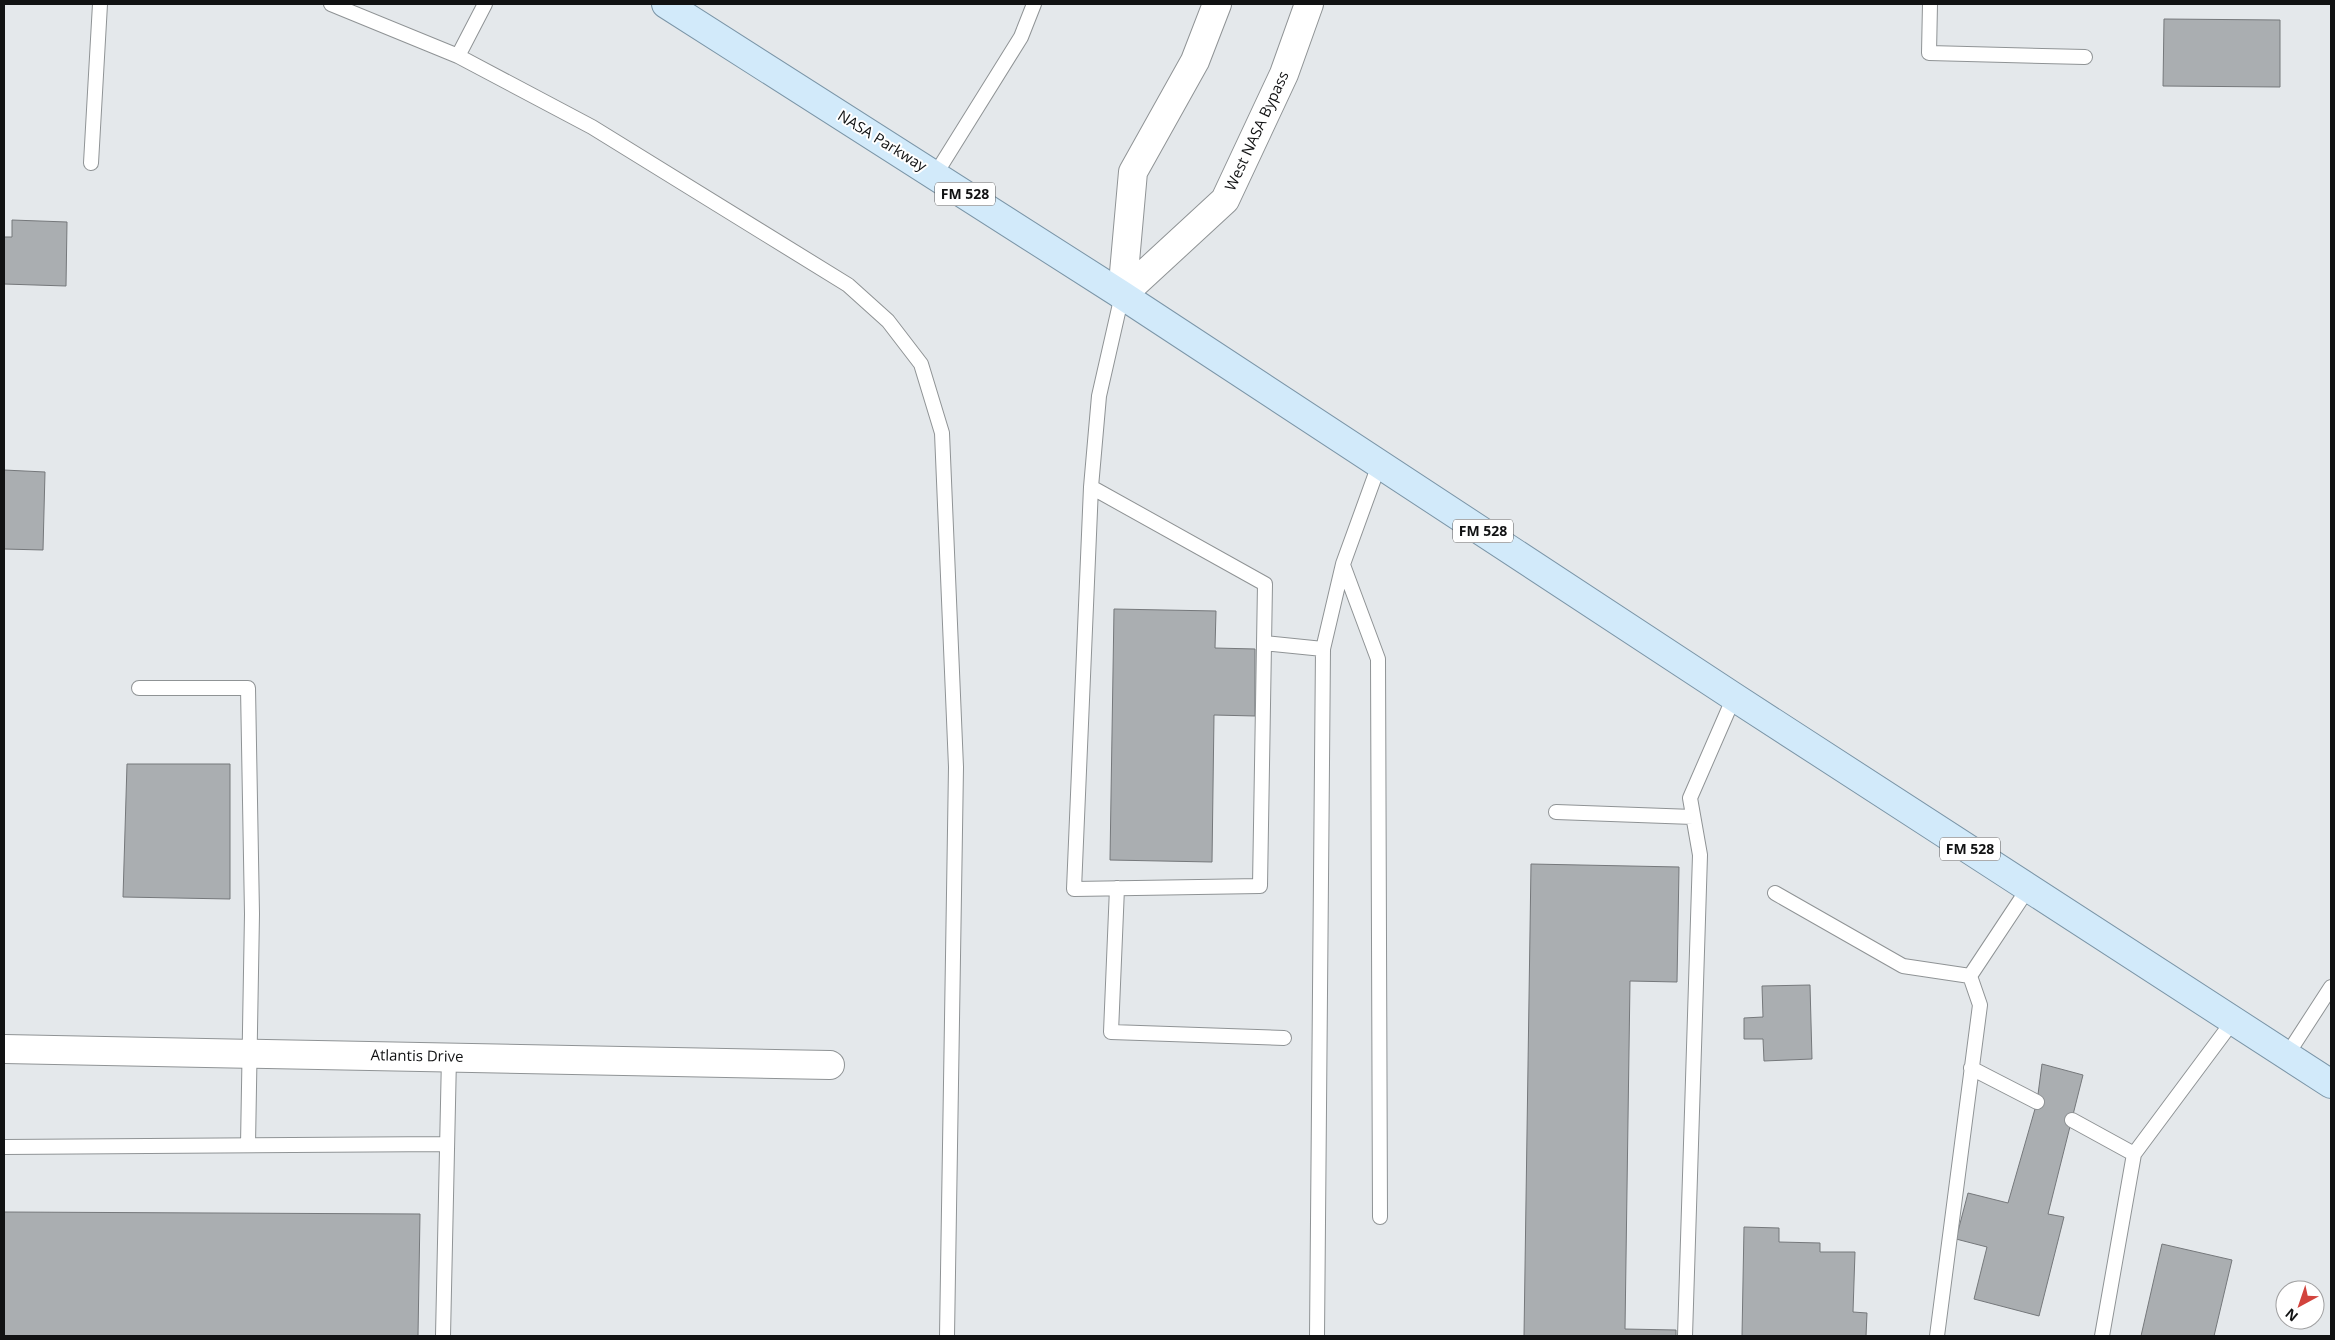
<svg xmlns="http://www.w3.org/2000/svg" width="2335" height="1340" font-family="'Open Sans',sans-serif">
<rect width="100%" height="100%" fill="#e4e8eb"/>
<path fill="#aaaeb1" stroke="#75787b" d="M 2164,19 L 2280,20 L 2280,87 L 2163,86 Z
M 12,220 L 67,222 L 66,286 L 4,284 L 4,237 L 12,237 Z
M 4,470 L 45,472 L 43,550 L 4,549 Z
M 1114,609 L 1216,611 L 1215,648 L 1255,649 L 1255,716 L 1214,715 L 1212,862 L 1110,860 Z
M 127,764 L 230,764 L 230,899 L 123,897 Z
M 1531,864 L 1679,867 L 1677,982 L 1630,981 L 1625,1329 L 1676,1330 L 1676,1336 L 1524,1336 Z
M 1810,985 L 1812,1059 L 1764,1061 L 1763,1039 L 1744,1039 L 1744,1018 L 1763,1017 L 1762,986 Z
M 2042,1064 L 2083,1075 L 2048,1214 L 2064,1217 L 2039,1316 L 1974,1299 L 1987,1247 L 1956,1239 L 1968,1193 L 2008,1203 L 2037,1102 Z
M 4,1212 L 420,1214 L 418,1336 L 4,1336 Z
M 1744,1227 L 1779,1228 L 1779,1242 L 1820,1243 L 1820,1252 L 1855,1252 L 1853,1312 L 1867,1313 L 1866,1336 L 1742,1336 Z
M 2162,1244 L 2232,1260 L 2214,1336 L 2141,1336 Z"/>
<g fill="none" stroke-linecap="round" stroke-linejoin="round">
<defs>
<path id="lane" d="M 331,4 L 458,56
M 485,4 L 458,56 L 592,127 L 848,285 L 888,321 L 921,364 L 942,433 L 956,767 L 947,1336
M 1930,4 L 1929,53 L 2085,57
M 91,163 L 100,4
M 935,175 L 1021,37 L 1034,4
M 1091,487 L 1265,584 L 1260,886 L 1074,889 Z
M 1091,487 L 1099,396 L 1122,295
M 1343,565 L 1378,659 L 1380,1217
M 1264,643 L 1323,649
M 139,688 L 248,688 L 252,914 L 248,1145
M 1556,812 L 1693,817
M 1117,888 L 1111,1032 L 1284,1038
M 1775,893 L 1903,966 L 1970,976
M 2287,1055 L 2331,987
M 1971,1068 L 2037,1102
M 2072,1120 L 2134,1154 L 2233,1021
M 4,1147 L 447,1144
M 443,1336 L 449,1057
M 1317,1336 L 1323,649 L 1343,564 L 1380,462
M 1685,1336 L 1700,855 L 1690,798 L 1734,697
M 1937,1336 L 1980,1005 L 1970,976 L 2029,887
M 2102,1336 L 2134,1154"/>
<path id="street" d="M 4,1049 L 830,1065"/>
<path id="secondary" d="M 1122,295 L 1225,200 L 1284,74 L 1309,4
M 1122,295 L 1133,172 L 1195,61 L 1217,4"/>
<path id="primary" d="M 666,4 L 1122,295 L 1734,697 L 2331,1084"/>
</defs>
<use href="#lane" stroke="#8f9395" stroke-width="16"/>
<use href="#street" stroke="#8f9395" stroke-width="30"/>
<use href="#secondary" stroke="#8f9395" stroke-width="30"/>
<use href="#primary" stroke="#7b95a7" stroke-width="30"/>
<use href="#lane" stroke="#fff" stroke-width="14"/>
<use href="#street" stroke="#fff" stroke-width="28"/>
<use href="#secondary" stroke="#fff" stroke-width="28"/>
<use href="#primary" stroke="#d2eafa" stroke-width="28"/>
</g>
<g text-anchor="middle" stroke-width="4" stroke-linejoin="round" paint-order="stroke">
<g fill="#fff" stroke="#58595a" stroke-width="1">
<rect x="935" y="182.5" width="60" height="23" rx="4"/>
<rect x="1453" y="519.5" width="60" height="23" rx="4"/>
<rect x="1940" y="837.5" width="60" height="23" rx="4"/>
</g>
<g font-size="14" font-weight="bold" fill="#111213">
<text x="965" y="199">FM 528</text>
<text x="1483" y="536">FM 528</text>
<text x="1970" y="854">FM 528</text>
</g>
<g font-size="15" fill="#111213" stroke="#fff">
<text transform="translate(1257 131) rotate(-65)" y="5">West NASA Bypass</text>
<text transform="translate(882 141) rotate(32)" y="5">NASA Parkway</text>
<text transform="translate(417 1056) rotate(1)" y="5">Atlantis Drive</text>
</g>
</g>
<rect width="2335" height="1340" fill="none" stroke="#111213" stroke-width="10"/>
<g transform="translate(2300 1305) rotate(220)"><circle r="24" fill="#ffffff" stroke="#a0a0a1"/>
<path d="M0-4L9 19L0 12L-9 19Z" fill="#d2433d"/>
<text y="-8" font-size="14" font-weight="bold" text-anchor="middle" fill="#111213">N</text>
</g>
</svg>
